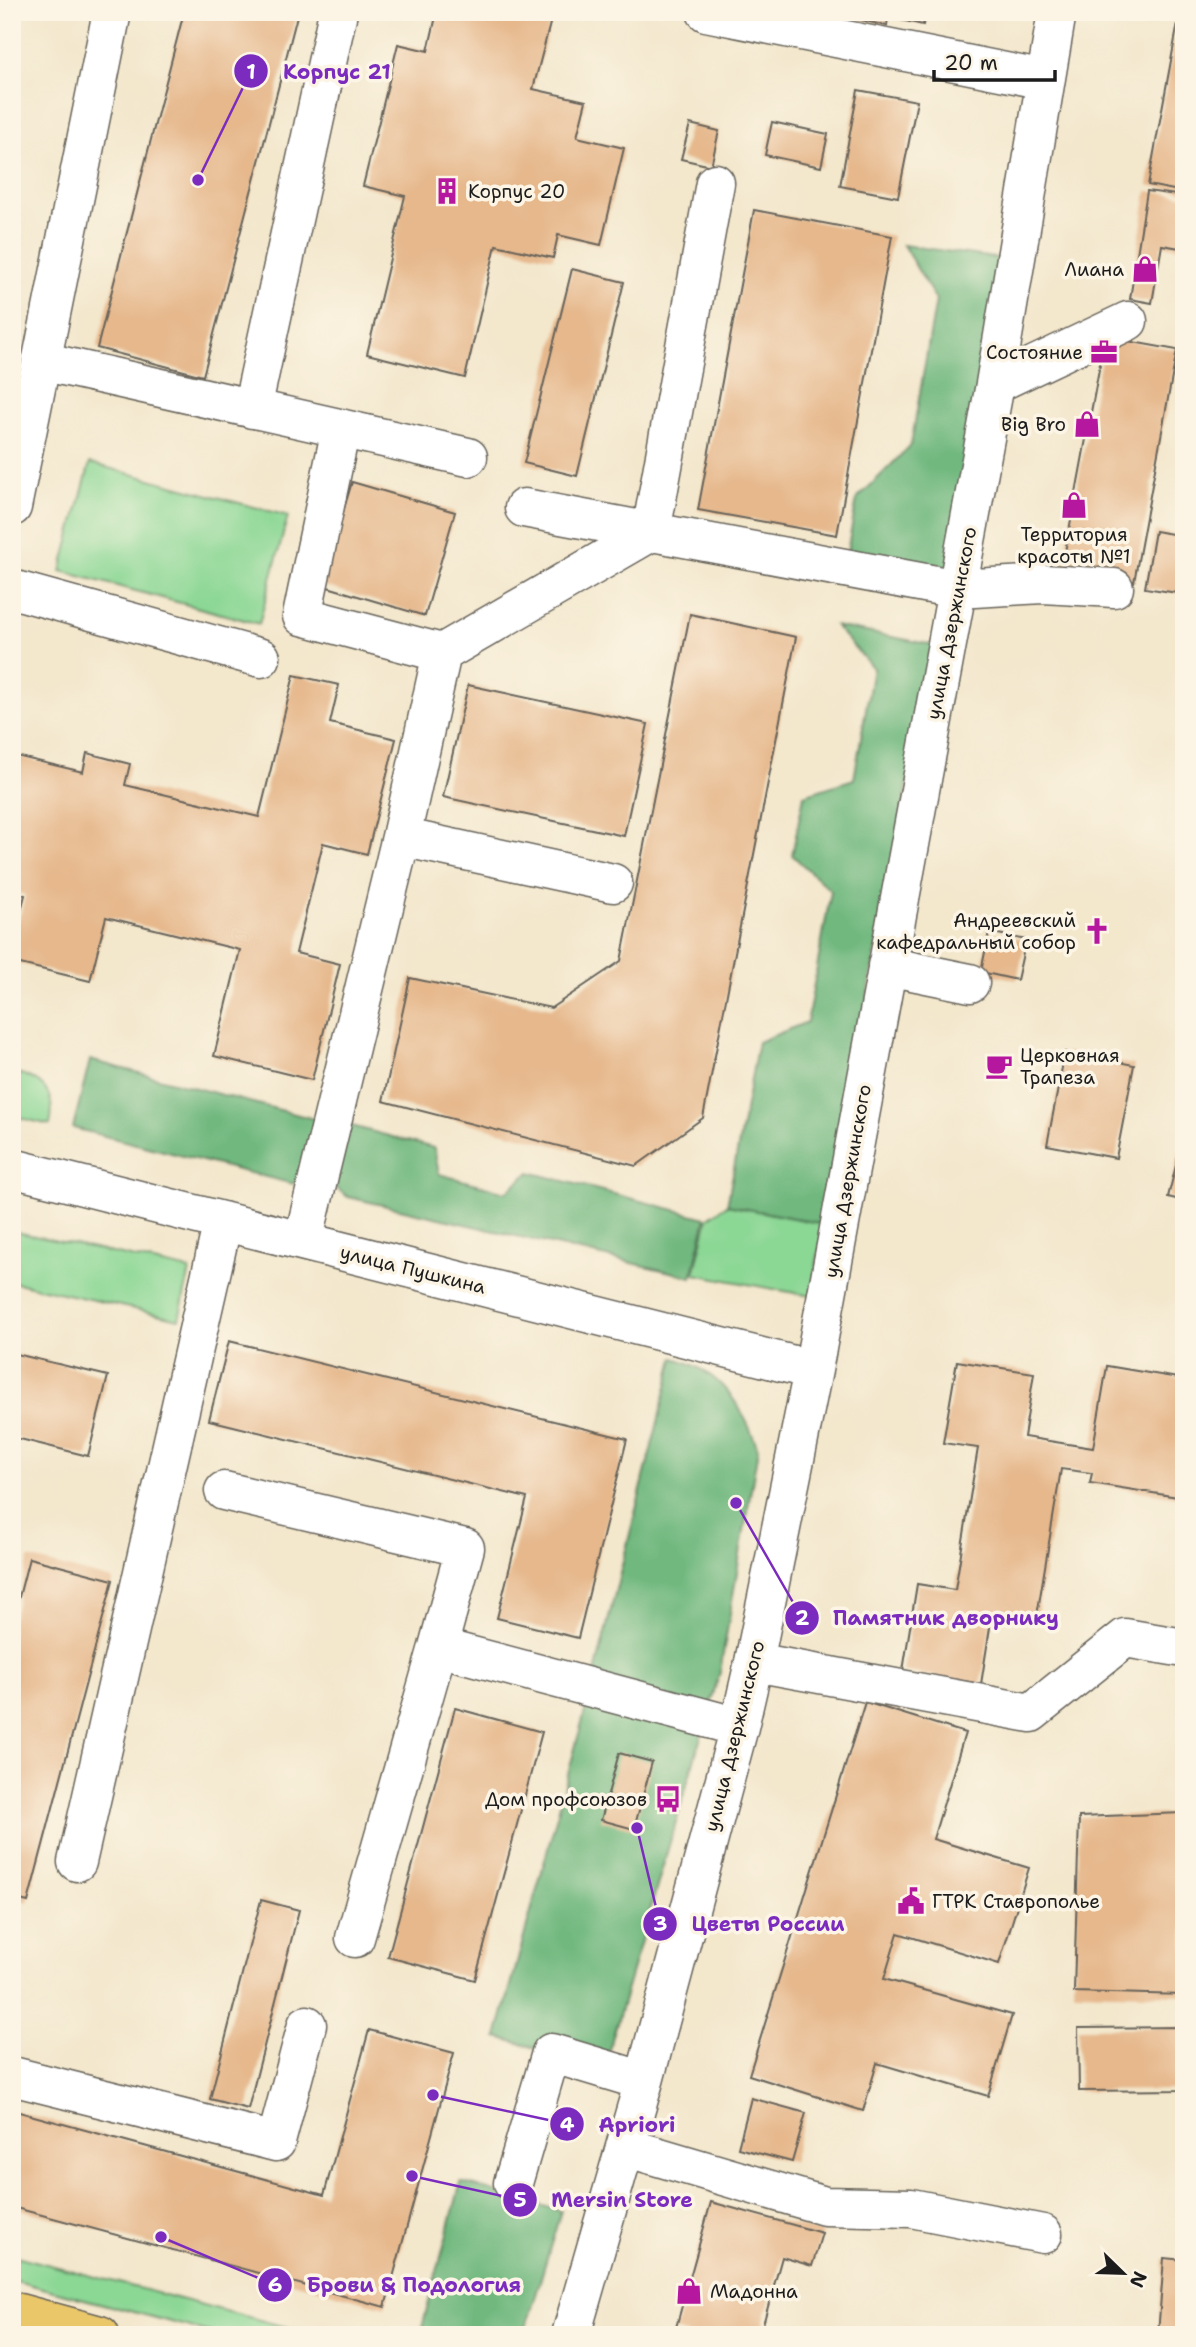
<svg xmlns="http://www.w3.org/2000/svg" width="1196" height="2347" font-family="'Shantell Sans',sans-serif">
<rect width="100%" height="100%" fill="#fcf5e5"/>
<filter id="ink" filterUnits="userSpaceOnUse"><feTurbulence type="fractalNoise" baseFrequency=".0143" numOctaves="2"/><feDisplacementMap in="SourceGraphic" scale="14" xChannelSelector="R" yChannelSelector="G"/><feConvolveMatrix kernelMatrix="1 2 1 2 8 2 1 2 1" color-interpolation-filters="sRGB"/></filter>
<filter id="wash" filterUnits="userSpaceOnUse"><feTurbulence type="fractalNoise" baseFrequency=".00686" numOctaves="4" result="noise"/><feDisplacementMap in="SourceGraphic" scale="28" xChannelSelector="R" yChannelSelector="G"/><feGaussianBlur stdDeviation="1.57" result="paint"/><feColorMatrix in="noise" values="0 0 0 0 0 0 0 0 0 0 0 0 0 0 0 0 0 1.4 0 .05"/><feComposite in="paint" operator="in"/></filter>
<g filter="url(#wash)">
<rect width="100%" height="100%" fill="#f3e7cc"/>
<path fill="#8bd794" stroke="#547a58" stroke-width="2" d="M 90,463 L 288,516 L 259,624 L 61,571 Z
M 12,1072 C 43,1078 57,1094 50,1125 L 12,1116 Z
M 727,1205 L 824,1224 L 811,1296 L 694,1274 L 708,1218 Z
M 12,1231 L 190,1270 L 179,1319 L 12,1282 Z
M 12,2255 L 309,2333 L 309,2335 L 220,2335 L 12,2280 Z"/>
<path fill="#70b87e" stroke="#466a4d" stroke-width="2" d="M 903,245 L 1003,259 L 946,584 L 844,568 L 857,499 L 911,445 L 936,300 Z
M 835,626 L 934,645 L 824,1224 L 727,1205 L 758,1042 L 807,1022 L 831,891 L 792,855 L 804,795 L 854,779 L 873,668 Z
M 90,1060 L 318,1120 L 304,1175 L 293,1184 L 73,1128 Z
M 348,1125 L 434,1148 L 439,1174 L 506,1192 L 530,1172 L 706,1218 L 692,1277 L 348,1197 L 336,1188 L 335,1181 Z
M 674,1358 C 720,1370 743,1406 758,1449 L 720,1672 L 604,2067 L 497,2037 L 591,1689 Z
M 461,2182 L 561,2211 L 524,2335 L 420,2335 Z"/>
<g id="blocks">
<path fill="#e6b88c" d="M 184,12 L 298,12 L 203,376 L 97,348 Z
M 437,12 L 553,12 L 533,89 L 586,101 L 577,137 L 624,148 L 601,245 L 558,235 L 553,258 L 496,245 L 465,378 L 367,354 L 405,196 L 363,186 L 398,44 L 428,51 Z
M 827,12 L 926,12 L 923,25 L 888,17 L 887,26 Z
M 1180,12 L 1184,12 L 1184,192 L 1148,185 Z
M 858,90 L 917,101 L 898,197 L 840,186 Z
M 772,122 L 828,134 L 821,167 L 765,155 Z
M 690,124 L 719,131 L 711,166 L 681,159 Z
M 1147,191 L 1184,196 L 1184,222 L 1180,248 L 1162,245 L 1152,303 L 1130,299 Z
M 754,210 L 892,236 L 837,535 L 698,510 Z
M 572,269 L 624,282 L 577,476 L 524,463 Z
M 1105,337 L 1177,350 L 1134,582 L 1062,568 Z
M 352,482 L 455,512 L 425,616 L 321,585 Z
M 1155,531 L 1184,536 L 1184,594 L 1145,588 Z
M 690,614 L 796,637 L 703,1118 L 636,1166 L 383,1101 L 410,978 L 551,1008 L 621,961 Z
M 294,675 L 339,685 L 330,723 L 396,739 L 367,854 L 323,843 L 296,953 L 340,964 L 312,1080 L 214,1056 L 240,950 L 106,917 L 90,981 L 12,962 L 12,946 L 25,895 L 12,892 L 12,755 L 83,772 L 87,753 L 130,764 L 125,785 L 259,817 Z
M 468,685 L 648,724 L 624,836 L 443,797 Z
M 989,932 L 1026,940 L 1017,980 L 981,972 Z
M 1065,1052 L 1134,1065 L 1116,1158 L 1047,1145 Z
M 1183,1138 L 1184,1139 L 1184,1201 L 1168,1197 Z
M 229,1341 L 627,1439 L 578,1638 L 497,1618 L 527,1498 L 209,1420 Z
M 12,1353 L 108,1376 L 88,1456 L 12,1437 Z
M 957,1361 L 1034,1373 L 1024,1437 L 1093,1448 L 1107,1366 L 1184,1379 L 1184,1498 L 1090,1483 L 1092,1473 L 1061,1469 L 1036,1622 L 992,1615 L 981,1684 L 903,1671 L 917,1584 L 955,1590 L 978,1448 L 943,1443 Z
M 29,1558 L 113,1580 L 28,1902 L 12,1898 L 12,1624 Z
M 865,1702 L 965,1733 L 933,1839 L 1029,1868 L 999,1964 L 898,1933 L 884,1979 L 1012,2015 L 988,2096 L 877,2063 L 863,2111 L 749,2075 Z
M 455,1708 L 542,1732 L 475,1980 L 388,1957 Z
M 619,1753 L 652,1762 L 634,1829 L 601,1820 Z
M 1183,1813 L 1184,1995 L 1074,1992 L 1079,1817 Z
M 261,1900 L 299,1910 L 248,2109 L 210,2099 Z
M 1184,2027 L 1184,2090 L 1079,2091 L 1078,2028 Z
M 369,2030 L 454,2053 L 385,2307 L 12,2207 L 12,2110 L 324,2195 Z
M 751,2098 L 806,2113 L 792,2162 L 738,2148 Z
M 711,2202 L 822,2233 L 812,2266 L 782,2257 L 760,2335 L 688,2335 L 675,2331 Z
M 1164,2258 L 1184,2260 L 1184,2335 L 1158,2334 Z"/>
</g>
</g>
<g filter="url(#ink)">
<use href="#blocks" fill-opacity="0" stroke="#67635a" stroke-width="2"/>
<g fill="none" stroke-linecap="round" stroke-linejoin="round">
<defs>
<path id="minor" d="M 706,12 L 1045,80
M 41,361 L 468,457
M 995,384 L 1128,321
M 252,409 L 338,12
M 341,428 L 302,616 L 442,653 L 651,532 L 715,183
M 12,507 L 112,12
M 524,508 L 957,589 L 1043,584 L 1114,588
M 12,589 L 261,658
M 401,837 L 613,883
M 887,966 L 970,983
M 12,1168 L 813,1370
M 303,1241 L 401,837 L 442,653
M 224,1491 L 465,1548 L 438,1647 L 739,1727
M 754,1662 L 1031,1713 L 1125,1638 L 1184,1648
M 77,1862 L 223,1221
M 355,1938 L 438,1647
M 12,2076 L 276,2142 L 307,2025
M 625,2147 L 825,2206 L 911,2208 L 1043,2234
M 513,2183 L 551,2053 L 644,2081
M 571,2335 L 644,2081 L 739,1727 L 754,1662 L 813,1370 L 995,384 L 1057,12"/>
<path id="major" d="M 12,2311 L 100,2335"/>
</defs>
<use href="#minor" stroke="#67635a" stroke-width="41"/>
<use href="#major" stroke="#67635a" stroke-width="41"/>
<use href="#minor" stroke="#fff" stroke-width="38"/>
<use href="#major" stroke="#eac769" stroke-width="38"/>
</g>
</g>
<defs>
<symbol id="building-bare" viewBox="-9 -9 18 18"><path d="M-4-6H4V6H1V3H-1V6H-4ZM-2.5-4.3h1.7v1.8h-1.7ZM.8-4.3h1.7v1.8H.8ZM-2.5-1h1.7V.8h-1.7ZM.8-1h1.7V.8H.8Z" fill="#b5179e" stroke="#fcf5e5" stroke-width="2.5" paint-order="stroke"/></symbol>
<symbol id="shop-bare" viewBox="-9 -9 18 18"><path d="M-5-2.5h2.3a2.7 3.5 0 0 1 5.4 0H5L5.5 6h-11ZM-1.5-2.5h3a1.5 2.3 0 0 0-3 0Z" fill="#b5179e" stroke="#fcf5e5" stroke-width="2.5" paint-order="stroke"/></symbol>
<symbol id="office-bare" viewBox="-9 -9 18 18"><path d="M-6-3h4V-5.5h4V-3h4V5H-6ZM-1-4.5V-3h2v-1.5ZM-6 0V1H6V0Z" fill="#b5179e" stroke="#fcf5e5" stroke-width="2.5" paint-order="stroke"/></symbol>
<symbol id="church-bare" viewBox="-9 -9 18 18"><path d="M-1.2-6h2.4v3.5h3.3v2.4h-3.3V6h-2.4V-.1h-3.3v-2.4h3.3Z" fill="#b5179e" stroke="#fcf5e5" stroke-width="2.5" paint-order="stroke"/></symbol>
<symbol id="cafe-bare" viewBox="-9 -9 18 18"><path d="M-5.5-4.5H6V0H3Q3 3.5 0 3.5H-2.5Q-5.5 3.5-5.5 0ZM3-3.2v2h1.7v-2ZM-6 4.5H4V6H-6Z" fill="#b5179e" stroke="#fcf5e5" stroke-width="2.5" paint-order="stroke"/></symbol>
<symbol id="bus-bare" viewBox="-9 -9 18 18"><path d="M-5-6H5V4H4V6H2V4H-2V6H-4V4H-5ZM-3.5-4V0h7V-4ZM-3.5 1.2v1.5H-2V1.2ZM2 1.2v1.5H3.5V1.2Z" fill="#b5179e" stroke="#fcf5e5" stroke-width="2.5" paint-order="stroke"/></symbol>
<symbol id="civic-bare" viewBox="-9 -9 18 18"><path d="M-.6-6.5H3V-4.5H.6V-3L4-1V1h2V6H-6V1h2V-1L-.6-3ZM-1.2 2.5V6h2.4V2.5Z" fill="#b5179e" stroke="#fcf5e5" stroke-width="2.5" paint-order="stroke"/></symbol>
</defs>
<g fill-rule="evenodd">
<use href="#building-bare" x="428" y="172" width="38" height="38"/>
<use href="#shop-bare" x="1126" y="250" width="38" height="38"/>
<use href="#office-bare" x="1085" y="333" width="38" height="38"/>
<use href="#shop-bare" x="1068" y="405" width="38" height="38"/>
<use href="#shop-bare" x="1055" y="486" width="38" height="38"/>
<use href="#church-bare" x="1078" y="912" width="38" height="38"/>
<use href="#cafe-bare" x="980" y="1047" width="38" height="38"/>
<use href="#bus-bare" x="649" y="1780" width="38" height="38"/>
<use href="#civic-bare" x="892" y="1882" width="38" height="38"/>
<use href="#shop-bare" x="670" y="2272" width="38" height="38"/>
</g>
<g text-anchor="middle" stroke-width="7" stroke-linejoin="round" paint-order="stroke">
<g font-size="19" fill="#1c1c1c" stroke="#fcf5e5" text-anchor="end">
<text x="468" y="198" text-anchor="start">Корпус 20</text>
<text x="1124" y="276">Лиана</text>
<text x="1083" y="359">Состояние</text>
<text x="1066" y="431">Big Bro</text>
<text x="1074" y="541" text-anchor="middle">Территория<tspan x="1074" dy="22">красоты №1</tspan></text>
<text x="1076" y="927">Андреевский<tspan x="1076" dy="22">кафедральный собор</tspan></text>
<text x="1020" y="1062" text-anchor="start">Церковная<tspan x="1020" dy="22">Трапеза</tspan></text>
<text x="647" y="1806">Дом профсоюзов</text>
<text x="932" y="1908" text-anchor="start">ГТРК Ставрополье</text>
<text x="710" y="2298" text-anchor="start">Мадонна</text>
</g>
<g font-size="19" fill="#1c1c1c" stroke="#fcf5e5">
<text transform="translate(951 623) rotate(-79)" y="7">улица Дзержинского</text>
<text transform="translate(847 1181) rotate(-80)" y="7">улица Дзержинского</text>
<text transform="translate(413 1269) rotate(14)" y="7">улица Пушкина</text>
<text transform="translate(734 1736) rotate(-76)" y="7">улица Дзержинского</text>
</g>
</g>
<path fill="none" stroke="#7b2cbf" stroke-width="2.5" d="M198 180L251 71M736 1503L802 1618M637 1828L660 1924M433 2095L567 2124M412 2176L520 2200M161 2237L275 2285"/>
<g fill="#7b2cbf" stroke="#fcf5e5" stroke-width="2.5">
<circle cx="198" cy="180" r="7"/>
<circle cx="736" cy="1503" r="7"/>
<circle cx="637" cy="1828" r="7"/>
<circle cx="433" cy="2095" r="7"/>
<circle cx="412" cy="2176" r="7"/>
<circle cx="161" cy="2237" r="7"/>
<circle cx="251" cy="71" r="18"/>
<circle cx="802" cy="1618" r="18"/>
<circle cx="660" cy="1924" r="18"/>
<circle cx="567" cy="2124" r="18"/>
<circle cx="520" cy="2200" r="18"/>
<circle cx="275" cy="2285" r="18"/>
</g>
<g font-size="21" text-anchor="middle" font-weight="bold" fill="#fff">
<text x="251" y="79">1</text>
<text x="802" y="1625">2</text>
<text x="660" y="1931">3</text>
<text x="567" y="2132">4</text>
<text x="520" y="2207">5</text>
<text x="275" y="2292">6</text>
</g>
<g font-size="21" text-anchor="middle" font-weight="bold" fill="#7b2cbf" stroke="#fcf5e5" stroke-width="7" stroke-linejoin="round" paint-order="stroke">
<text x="337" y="79">Корпус 21</text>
<text x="946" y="1625">Памятник дворнику</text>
<text x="768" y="1931">Цветы России</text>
<text x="637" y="2132">Apriori</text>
<text x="622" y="2207">Mersin Store</text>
<text x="414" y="2292">Брови &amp; Подология</text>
</g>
<rect width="1196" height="2347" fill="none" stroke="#fcf5e5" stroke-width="42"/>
<g transform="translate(1123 2273) rotate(113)" stroke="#fcf5e5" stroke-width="5" paint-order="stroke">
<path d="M0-5L12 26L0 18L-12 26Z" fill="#1c1c1c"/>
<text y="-10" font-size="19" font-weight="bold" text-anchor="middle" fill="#1c1c1c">N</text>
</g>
<path d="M934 70v10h121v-10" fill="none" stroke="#1c1c1c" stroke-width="3.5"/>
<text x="944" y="70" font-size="21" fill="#1c1c1c" stroke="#fcf5e5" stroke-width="5" paint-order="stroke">20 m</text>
</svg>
